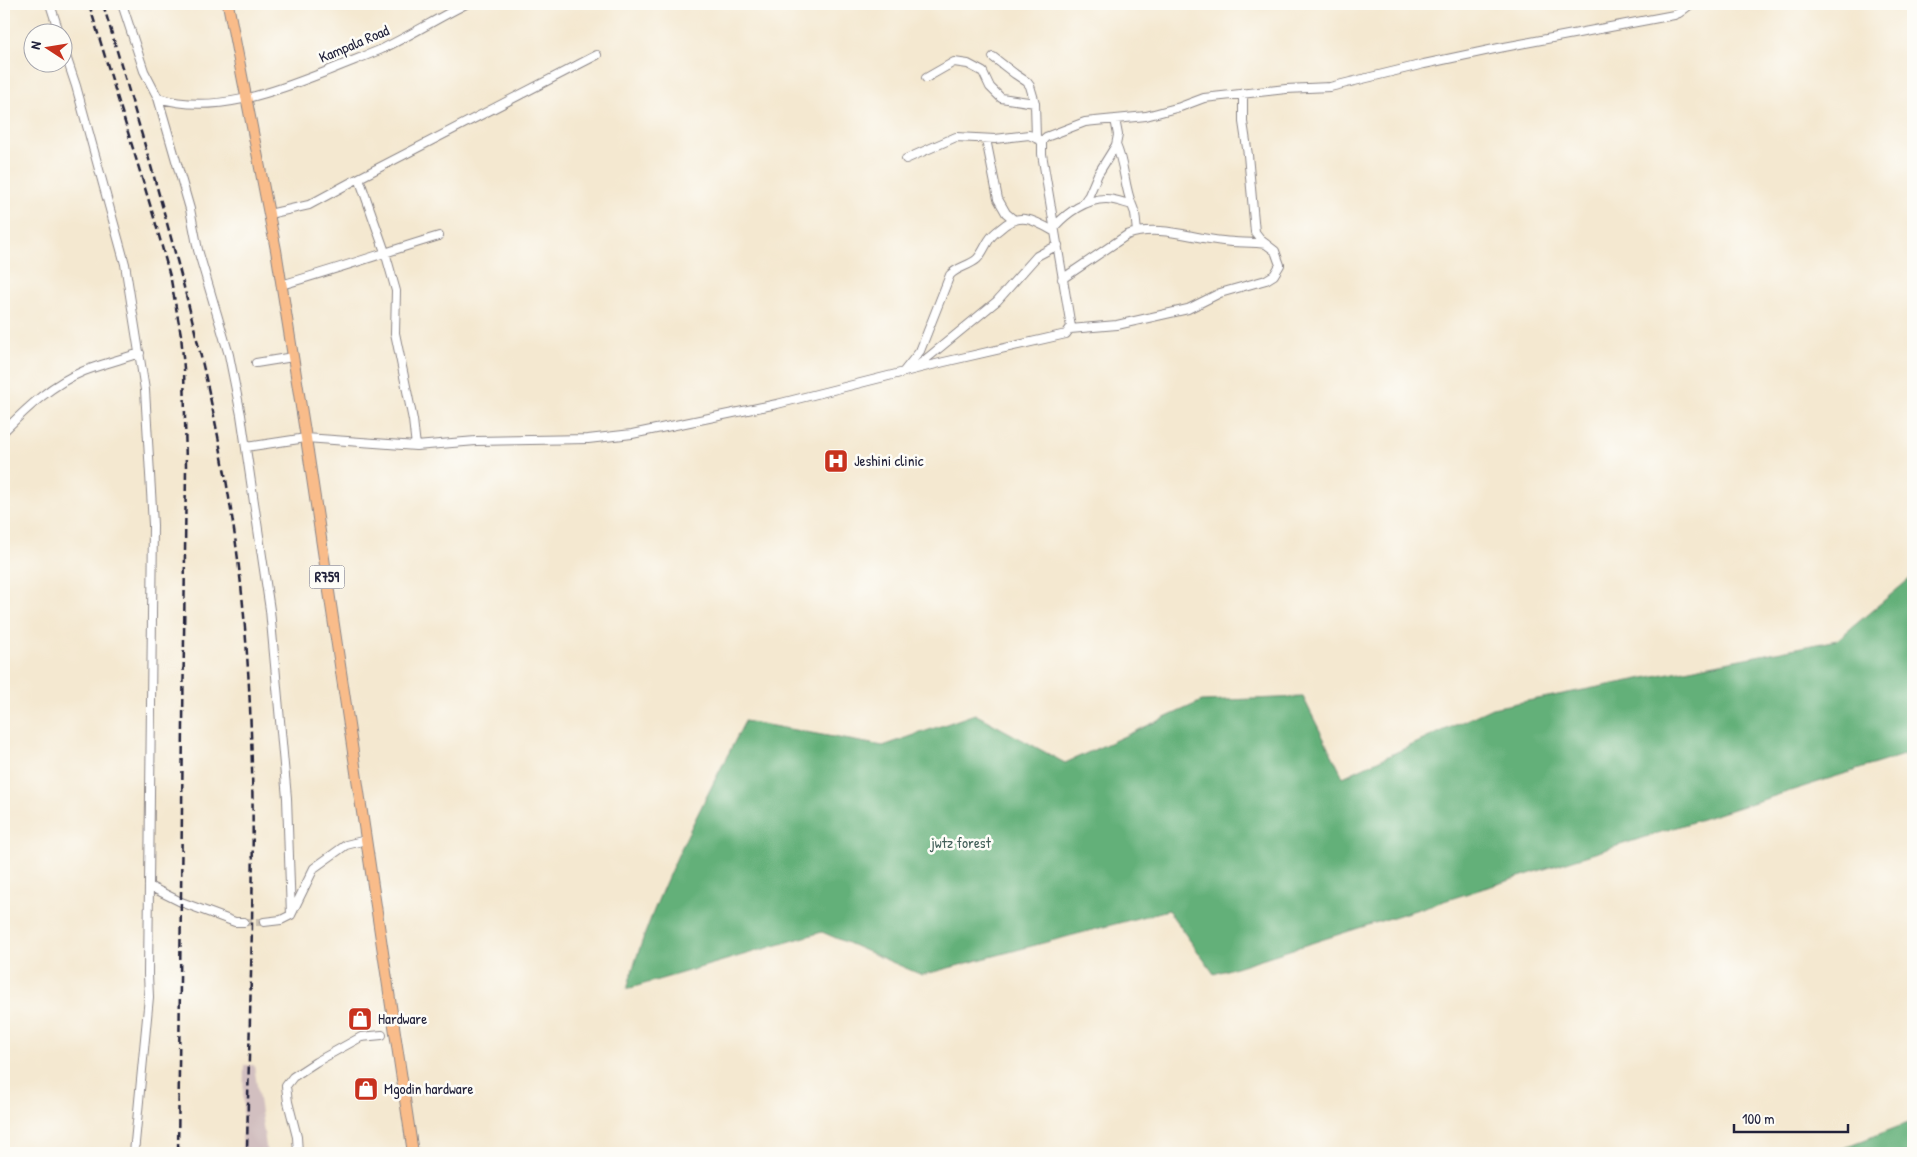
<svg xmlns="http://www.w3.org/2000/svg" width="1917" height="1157" font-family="'Patrick Hand',sans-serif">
<rect width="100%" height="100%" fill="#fdfcf7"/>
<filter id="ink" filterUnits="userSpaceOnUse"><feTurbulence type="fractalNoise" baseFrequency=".02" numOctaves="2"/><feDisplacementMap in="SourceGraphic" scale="10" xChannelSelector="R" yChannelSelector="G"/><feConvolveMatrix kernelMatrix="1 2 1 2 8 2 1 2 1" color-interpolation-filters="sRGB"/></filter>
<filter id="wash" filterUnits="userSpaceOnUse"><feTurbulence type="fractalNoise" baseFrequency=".0096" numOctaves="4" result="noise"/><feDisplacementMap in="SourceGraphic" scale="20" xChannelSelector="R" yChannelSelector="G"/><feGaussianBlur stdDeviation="1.12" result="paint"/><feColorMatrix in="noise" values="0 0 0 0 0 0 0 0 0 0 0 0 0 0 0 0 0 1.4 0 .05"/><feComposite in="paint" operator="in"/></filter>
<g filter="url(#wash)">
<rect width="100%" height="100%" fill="#f4e8d0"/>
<path fill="#d2bfc0" d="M 244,1065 L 254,1065 L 267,1153 L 242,1153 Z"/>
<path fill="#64b079" stroke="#43695a" d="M 1913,576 L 1913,752 L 1214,974 L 1168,910 L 922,975 L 822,932 L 627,989 C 653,895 701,808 745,721 L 883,746 L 975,714 L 1065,763 L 1202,701 L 1303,697 L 1343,777 L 1492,708 L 1837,640 Z
M 1913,1121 L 1913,1153 L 1830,1153 Z"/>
</g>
<g filter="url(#ink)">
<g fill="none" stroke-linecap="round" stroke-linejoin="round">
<path stroke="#cac0b2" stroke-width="8" stroke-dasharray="8 4" stroke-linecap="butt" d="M 244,922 L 264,922"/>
<defs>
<path id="minor" d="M 50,4 L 59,32
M 122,4 L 144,71 L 158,98 L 190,209 L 198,250 L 229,355 L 241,415 L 270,610 L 287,798 L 291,915
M 62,44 L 76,86 L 125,264 L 145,390 L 153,525 L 148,974 L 149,997 L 134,1153
M 993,57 L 1015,74 L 1027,82 L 1030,86 L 1035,103 L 1036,138
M 926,78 L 954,62 L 968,64 L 983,72 L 990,87 L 1001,98 L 1035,103
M 158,98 C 214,115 273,92 325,72 C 344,64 363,57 382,49 C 411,35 438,18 466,4
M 986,139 L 998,199 L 1006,213 L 1013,219
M 1116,145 C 1125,165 1124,186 1132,205
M 906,159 L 956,137 L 995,139 L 1029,135 L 1042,141
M 359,178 L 385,252 L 396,291 L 395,333 L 413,420 L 416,446
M 1082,205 L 1089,195 L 1098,174 L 1116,145 L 1118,135 L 1115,119
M 269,214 L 309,205 L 359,178 L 597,55
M 1055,226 C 1067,213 1086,199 1106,199 C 1115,199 1124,203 1132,205 L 1135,213 L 1137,232
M 1062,279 L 1127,235 C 1157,224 1192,238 1223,241 C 1237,243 1251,242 1266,244
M 281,285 C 334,270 386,252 439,236
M 1070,329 L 1117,325 L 1188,309 L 1220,293 L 1266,280 L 1274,275 L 1280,265 L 1275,251 L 1262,241 L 1255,232 L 1248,155 L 1243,122 L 1243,93
M 256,363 L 293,357
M 915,368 L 997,301 L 1037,256 L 1058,245
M 904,371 L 920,351 L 950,275 C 957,267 969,266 977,259 C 982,254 985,246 989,240 C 992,235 996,232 1000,229 C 1020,211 1034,220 1055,232
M 4,431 C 28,407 52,384 84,371 C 102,364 122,359 140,353
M 246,447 L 306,438 L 416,446 L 476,441 L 588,439 L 632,434 L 777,404 L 944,362 L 1066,334 L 1071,327 L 1042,154 L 1042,141 L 1046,137 L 1085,122 L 1146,116 L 1180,107 L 1204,98 L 1286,89 L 1330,87 L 1424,64 L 1499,48 L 1674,15 L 1679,13 L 1691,4
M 149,886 L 181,902 L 235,922 L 244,922
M 264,922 L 281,920 L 291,915 L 314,868 L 346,845 L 366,840
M 298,1153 L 297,1137 L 288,1102 L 286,1086 L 293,1077 L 316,1062 L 361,1037 L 382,1035"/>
<path id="major" d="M 228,4 L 276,250 L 306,438 L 413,1153"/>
</defs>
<use href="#minor" stroke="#8b8586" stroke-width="10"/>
<use href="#major" stroke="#8b8586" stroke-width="12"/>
<use href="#minor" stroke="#fff" stroke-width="8"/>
<use href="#major" stroke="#f9bc8a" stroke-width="10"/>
<path stroke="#22223b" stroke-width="2.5" stroke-dasharray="8 4" stroke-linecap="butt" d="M 89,4 L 155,221 L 171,280 L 181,335 L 184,368 L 186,466 L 178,1153
M 103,4 C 160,195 219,386 241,585 C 261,774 250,964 247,1153"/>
</g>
</g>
<defs>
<symbol id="hospital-square" viewBox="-11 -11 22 22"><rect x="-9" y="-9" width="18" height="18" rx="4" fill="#c8321e" stroke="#fdfcf7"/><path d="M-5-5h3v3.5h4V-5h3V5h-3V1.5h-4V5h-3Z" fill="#fff"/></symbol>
<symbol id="shop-square" viewBox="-11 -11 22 22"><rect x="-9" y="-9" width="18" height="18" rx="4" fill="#c8321e" stroke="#fdfcf7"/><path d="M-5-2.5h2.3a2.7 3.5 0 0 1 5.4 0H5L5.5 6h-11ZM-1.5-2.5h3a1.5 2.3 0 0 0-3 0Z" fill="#fff"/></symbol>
</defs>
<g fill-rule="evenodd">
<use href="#hospital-square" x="822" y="447" width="28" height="28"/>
<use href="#shop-square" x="346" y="1005" width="28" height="28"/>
<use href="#shop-square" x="352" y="1075" width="28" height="28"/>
</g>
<g text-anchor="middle" stroke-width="5" stroke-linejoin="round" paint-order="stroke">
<rect fill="#fdfcf7" stroke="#646373" stroke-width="1" x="309.5" y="565.5" width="35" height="23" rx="4"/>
<g font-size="14" font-weight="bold" fill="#22223b">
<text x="327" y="582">R759</text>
</g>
<g font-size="15" fill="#22223b" stroke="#fdfcf7">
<text transform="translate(354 44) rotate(-23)" y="5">Kampala Road</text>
</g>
<g font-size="15" fill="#22223b" stroke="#fdfcf7" text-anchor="start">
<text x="854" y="466">Jeshini clinic</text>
<text x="378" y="1024">Hardware</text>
<text x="384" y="1094">Mgodin hardware</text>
</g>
<g font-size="15" fill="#415e58" stroke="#fdfcf7">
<text x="961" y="848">jwtz forest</text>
</g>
</g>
<rect width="1917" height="1157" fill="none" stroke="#fdfcf7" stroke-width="20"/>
<g transform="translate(48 48) rotate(282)"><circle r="24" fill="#fdfcf7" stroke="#a5a5ac"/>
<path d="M0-4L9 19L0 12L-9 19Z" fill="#c8321e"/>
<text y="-8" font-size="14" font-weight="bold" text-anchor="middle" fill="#22223b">N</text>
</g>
<path d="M1734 1124v8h114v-8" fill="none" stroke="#22223b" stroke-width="2.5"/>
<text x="1742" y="1124" font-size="15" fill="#22223b" stroke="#fdfcf7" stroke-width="4" paint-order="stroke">100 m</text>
</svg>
